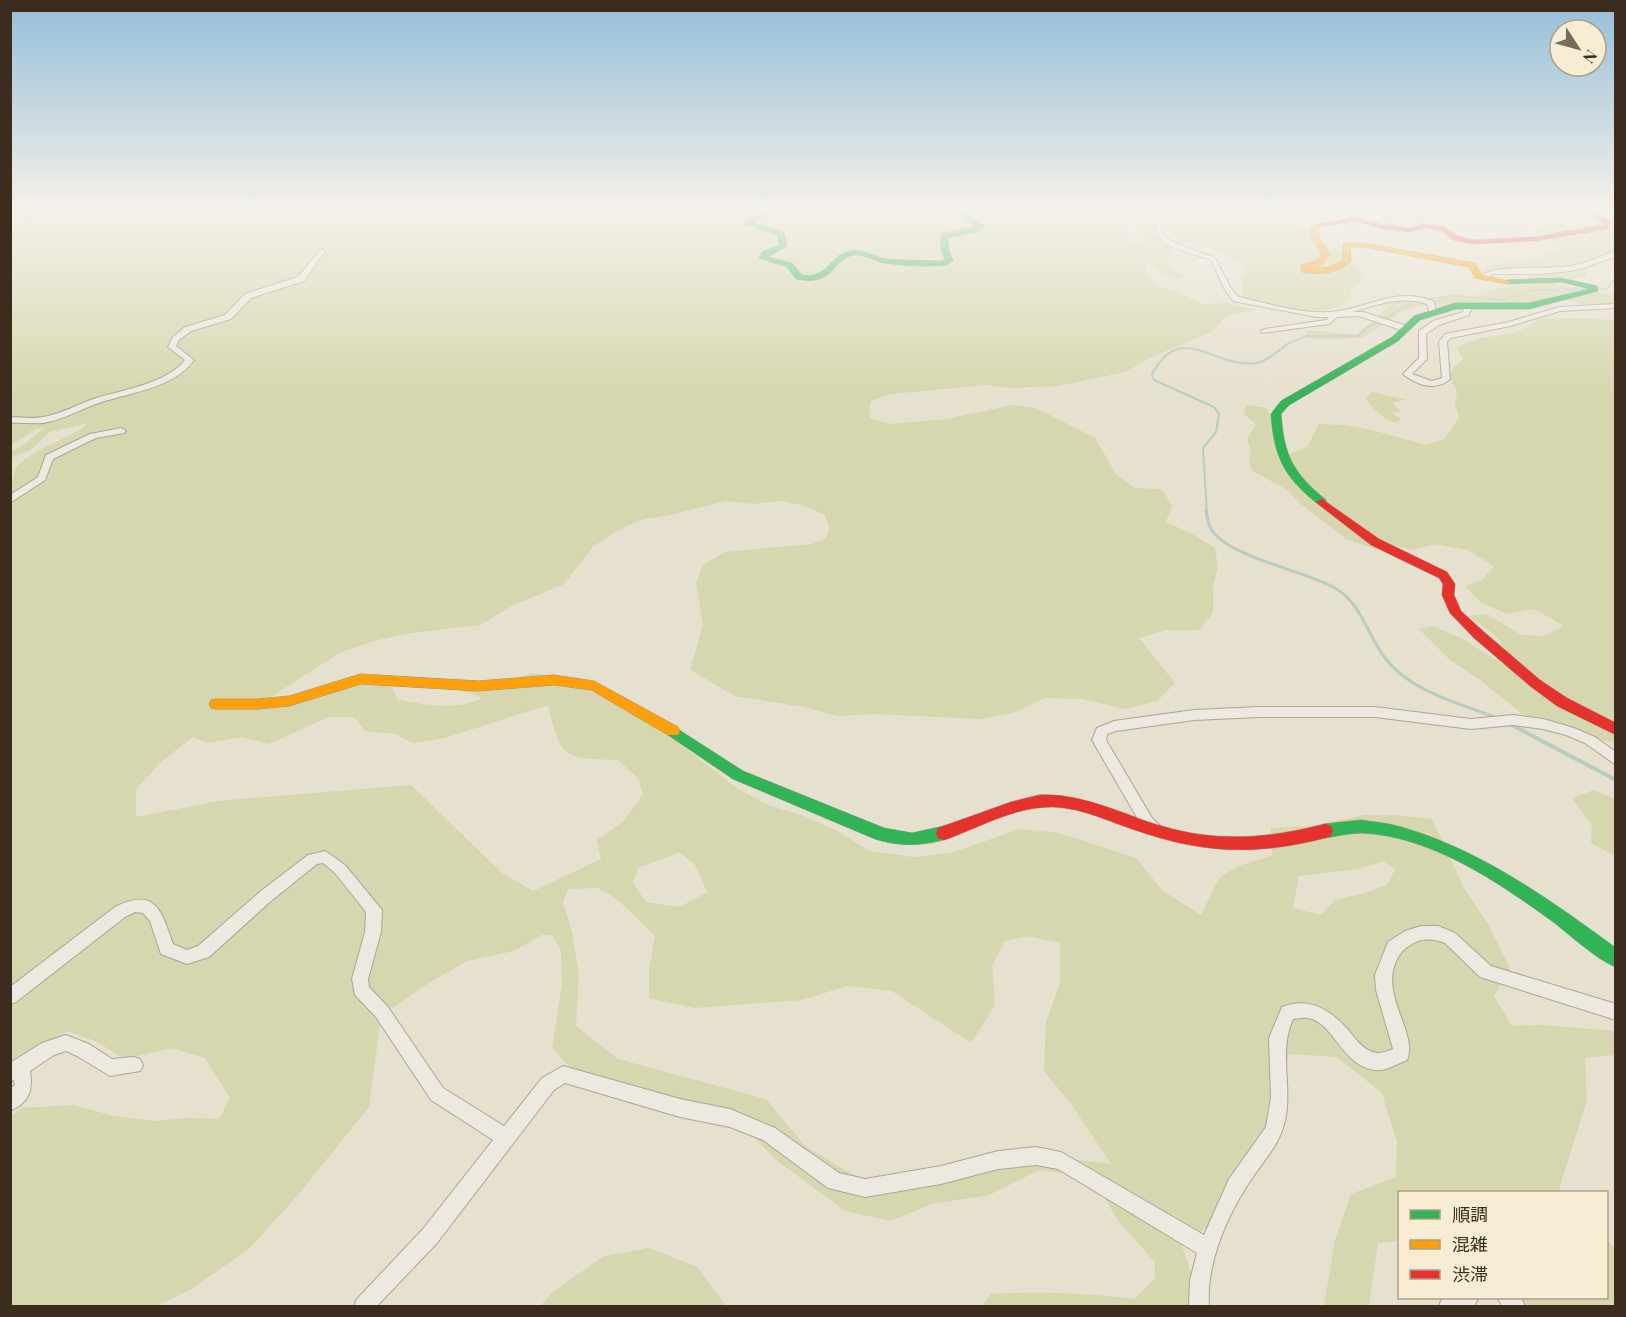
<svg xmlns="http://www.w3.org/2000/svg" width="1626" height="1317" font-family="'Playfair Display','Noto Sans JP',serif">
<rect width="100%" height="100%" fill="#e6e0ce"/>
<path fill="#d6d7af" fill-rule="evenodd" d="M 11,211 L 479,211 L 497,221 L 509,216 L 506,211 L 1132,211 L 1130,217 L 1123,223 L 1123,230 L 1135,245 L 1143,242 L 1135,232 L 1139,220 L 1170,211 L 1154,232 L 1174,253 L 1166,264 L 1183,275 L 1178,279 L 1163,274 L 1146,262 L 1145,269 L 1149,278 L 1157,287 L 1171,289 L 1203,304 L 1227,303 L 1258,310 L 1226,316 L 1212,332 L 1152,357 L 1125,372 L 1058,386 L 1010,388 L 986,385 L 891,394 L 871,401 L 869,414 L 871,419 L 892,424 L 947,419 L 1012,405 L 1036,408 L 1095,438 L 1116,474 L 1135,488 L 1162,489 L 1172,506 L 1166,522 L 1192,534 L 1215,548 L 1218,568 L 1213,587 L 1213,613 L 1199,630 L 1166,630 L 1139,638 L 1175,683 L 1157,701 L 1125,709 L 1082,699 L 1044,698 L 1016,712 L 982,719 L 873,714 L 837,716 L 804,707 L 735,696 L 690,670 L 703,624 L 696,583 L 703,565 L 725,552 L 812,544 L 826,538 L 829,528 L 825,515 L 802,505 L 781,501 L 753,504 L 726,501 L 670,515 L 640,520 L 615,532 L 593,547 L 564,584 L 514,605 L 480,625 L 412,633 L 378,640 L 341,652 L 268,699 L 285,702 L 336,684 L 392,686 L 397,699 C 422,705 459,711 482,698 L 454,687 L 492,687 L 532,673 L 566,678 L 663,731 L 738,789 L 768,805 L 804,816 L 837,831 L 870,851 L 913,857 L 950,853 L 1020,829 L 1059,833 L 1136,858 L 1163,891 L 1201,915 L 1219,878 L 1238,866 L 1272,856 L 1271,828 L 1311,826 L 1365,815 L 1396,815 L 1432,819 L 1464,888 L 1488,924 L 1510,968 L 1494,996 L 1512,1026 L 1542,1025 L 1615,1031 L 1615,1055 L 1585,1058 L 1587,1100 L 1559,1189 L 1562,1192 L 1400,1192 L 1399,1241 L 1378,1243 L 1369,1306 L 1324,1306 L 1335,1240 L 1351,1194 L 1396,1177 L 1397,1142 L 1382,1093 L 1337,1057 L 1289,1054 L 1280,1095 L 1278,1143 L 1253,1179 L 1221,1216 L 1182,1246 L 1199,1295 L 1188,1306 L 982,1306 L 991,1294 C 1040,1291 1086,1293 1135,1299 L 1155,1278 L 1155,1262 L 1119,1222 L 1102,1194 L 1085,1176 L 1039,1170 L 989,1195 L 932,1204 L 891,1221 L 845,1211 L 776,1160 L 737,1119 L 636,1092 L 570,1067 L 552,1048 L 562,983 L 561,951 L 552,935 L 542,935 L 514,951 L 467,961 L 424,986 L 381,1016 L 369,1107 L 297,1196 L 249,1249 L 190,1290 L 156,1306 L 11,1306 L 11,1117 L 21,1108 L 74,1105 L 114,1116 L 155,1121 L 188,1118 L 219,1119 L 230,1098 L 205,1058 L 172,1048 L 124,1059 L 97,1042 L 67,1031 L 11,1068 L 11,484 C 14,479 13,472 17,467 C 31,449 73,438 89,423 L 50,432 L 29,451 L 11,458 L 11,451 L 22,446 L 44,428 L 36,429 L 11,445 ZM 548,705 C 561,758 562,759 618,760 L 638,778 L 643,794 L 623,822 L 597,840 L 601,859 L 533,891 L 502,873 L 411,785 L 218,801 L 136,817 L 136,789 L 162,761 L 193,737 L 207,743 L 242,737 L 269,744 L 329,717 L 354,717 L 365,731 L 395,734 L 413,743 L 445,738 ZM 680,852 L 695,865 L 707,892 L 680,907 L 646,902 L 633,883 L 638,868 ZM 1383,861 L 1395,869 L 1387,885 L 1365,893 L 1335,900 L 1321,915 L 1293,908 L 1299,876 L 1359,869 ZM 597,888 C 620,897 636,919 655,936 L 649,969 L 649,998 L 694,1008 L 802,1000 L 847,986 L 892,991 L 971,1043 L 995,1005 L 992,966 L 1005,941 L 1027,936 L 1060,943 L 1060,983 L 1046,1022 L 1044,1071 L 1074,1108 L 1111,1164 L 1039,1155 L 897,1189 L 852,1174 L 805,1146 L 766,1099 L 618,1059 L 576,1026 L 579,975 L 572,932 L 563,902 L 568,889 Z
M 1179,211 L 1265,211 L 1308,231 L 1331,247 L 1345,252 L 1365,277 L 1351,291 L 1351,300 C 1324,320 1273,309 1243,297 C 1239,287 1240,282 1245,274 L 1244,266 L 1220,251 L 1181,242 L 1171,235 Z
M 1365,211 L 1437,211 L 1428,213 L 1418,224 C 1398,226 1381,223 1365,211 Z
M 1550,211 L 1615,211 L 1615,253 L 1585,268 L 1587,276 L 1554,284 L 1588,289 L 1611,296 L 1615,292 L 1615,310 L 1595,308 L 1560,297 L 1519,307 L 1423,305 L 1402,312 L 1362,338 L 1317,340 L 1304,337 L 1308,330 L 1357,335 C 1369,324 1382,314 1393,302 L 1435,300 L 1448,295 L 1474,296 L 1499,288 L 1536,284 L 1529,280 L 1526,273 L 1484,270 L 1486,265 L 1540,259 L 1559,248 L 1531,232 L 1555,222 Z
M 1574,318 L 1615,320 L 1615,743 L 1532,722 L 1480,680 L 1450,660 L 1419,629 L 1433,626 L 1465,640 L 1512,670 C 1505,639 1493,633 1468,616 L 1486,614 L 1522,635 L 1544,636 L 1564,626 L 1534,609 L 1507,614 L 1480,602 L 1465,586 L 1482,580 L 1494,566 L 1467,550 L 1435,544 L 1414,550 L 1378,542 L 1377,550 L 1346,539 L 1302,505 L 1287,490 L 1253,471 L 1249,463 L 1251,450 L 1247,439 L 1256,424 L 1244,414 L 1247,405 L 1267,408 L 1277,433 L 1285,466 L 1290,454 L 1307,447 L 1319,424 L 1345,425 L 1372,430 L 1426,445 L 1445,439 L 1459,417 L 1455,405 L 1457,391 L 1449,377 L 1454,367 L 1463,359 L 1457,348 C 1482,330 1517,341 1537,319 Z
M 1372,392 L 1402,399 L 1409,398 L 1393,403 L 1401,412 L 1392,413 L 1401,419 L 1397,423 C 1384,421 1374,409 1366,399 Z
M 1594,790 L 1615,799 L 1615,856 L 1591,843 L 1592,826 L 1572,798 Z
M 1607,1239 L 1615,1249 L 1615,1306 L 1509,1306 L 1500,1298 L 1606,1298 Z
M 649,1248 L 697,1267 L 726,1306 L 540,1306 L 553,1292 L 604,1256 Z"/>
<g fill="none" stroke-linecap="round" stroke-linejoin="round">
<path stroke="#b8ccc1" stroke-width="1.5" d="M 1596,289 L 1607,289 L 1616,277
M 1424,299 L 1459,296 L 1502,300 L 1534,290 L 1589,289
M 1285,345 L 1306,336 L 1358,336 C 1366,325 1376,324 1387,318 C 1398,312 1405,304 1417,300"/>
<path stroke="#b8ccc1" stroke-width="2" d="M 1207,513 L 1203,448 L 1216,432 L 1219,414 L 1214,407 L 1154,380 L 1152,374 C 1182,319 1213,369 1256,363 C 1267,362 1278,350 1288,344"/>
<path stroke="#b8ccc1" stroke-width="3" d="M 1206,511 C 1207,517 1208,523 1211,529 C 1229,558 1304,570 1335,588 C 1361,603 1367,634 1385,658 C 1411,692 1459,703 1497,718"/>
<path stroke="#b8ccc1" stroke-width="4" d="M 1508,723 L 1616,780"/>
<defs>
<path id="street" d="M 33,211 L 42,211 L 10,222 L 10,218 Z
M 1169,211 L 1175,211 C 1171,216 1161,223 1161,230 C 1162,242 1205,253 1215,258 L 1232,290 L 1239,297 C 1266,303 1301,314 1329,312 C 1367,310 1393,286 1433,301 L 1437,312 L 1430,314 L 1427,304 C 1403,295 1375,305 1352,312 L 1363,312 L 1407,326 L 1407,330 L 1401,330 L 1359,316 L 1337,317 L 1329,324 L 1262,333 L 1261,331 L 1265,329 L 1326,320 L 1329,317 L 1317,317 L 1233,301 L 1225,290 L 1211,260 C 1193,253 1162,249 1155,230 L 1159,221 Z
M 322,249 L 325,251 L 304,281 L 251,298 L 231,319 L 191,331 L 179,340 L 176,346 L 194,360 C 173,389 131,392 99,403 C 81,409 63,420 43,423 C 32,424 21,422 10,423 L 10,417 C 21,417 32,419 43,417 C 62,414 78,404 96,398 C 123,390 167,383 185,360 L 168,347 L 173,337 L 185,327 L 225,315 L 245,294 L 298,277 L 320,250 Z
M 1616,251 L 1616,256 L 1587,267 L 1570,271 L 1540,274 L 1493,274 L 1486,280 L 1480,276 C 1495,264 1549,270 1572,266 C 1587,263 1601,256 1616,251 Z
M 1616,304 L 1616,308 L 1560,311 L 1510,326 L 1451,338 L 1447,342 L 1450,379 C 1436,392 1416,385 1403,374 L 1419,358 L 1419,331 L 1433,321 L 1463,312 L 1465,305 L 1472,307 L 1469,315 L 1439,325 L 1426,334 L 1427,359 L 1412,374 L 1432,381 L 1442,378 L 1439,342 L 1445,334 L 1509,322 L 1559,307 Z
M 121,428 L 126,431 L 124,433 L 96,438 L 53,459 L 45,480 L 10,503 L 10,495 L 38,477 L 46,455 L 90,434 Z
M 1259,707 L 1375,707 L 1471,719 L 1513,715 L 1543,719 L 1574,728 L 1595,737 L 1616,752 L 1616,765 L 1585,743 L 1566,735 L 1543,729 L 1513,725 L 1471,729 L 1375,717 L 1259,717 L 1194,720 L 1116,731 L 1107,734 L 1106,740 L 1152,818 L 1163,829 L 1161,833 L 1156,835 L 1142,826 L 1092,740 L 1097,728 L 1114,721 L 1194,710 Z
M 325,851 L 345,865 L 382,910 L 381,932 L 368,979 L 369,987 L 388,1007 L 443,1088 L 504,1126 L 542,1078 L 563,1066 L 680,1099 L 730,1109 L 775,1128 L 839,1173 L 865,1179 L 941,1166 L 998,1151 L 1036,1147 L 1061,1152 L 1204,1235 L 1229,1179 L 1266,1127 L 1271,1097 L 1269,1038 L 1282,1007 C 1310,996 1332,1011 1349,1031 C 1355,1038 1361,1047 1370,1051 C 1378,1055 1385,1052 1393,1049 L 1376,990 L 1375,975 L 1388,942 L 1405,931 L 1421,926 L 1438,926 L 1455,933 L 1491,966 L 1616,1004 L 1616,1020 L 1480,977 L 1445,943 C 1433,938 1419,938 1409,946 C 1401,951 1399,955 1395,964 C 1382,998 1418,1034 1407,1060 C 1399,1063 1389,1069 1381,1070 C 1343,1072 1335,1021 1307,1018 C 1303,1017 1297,1019 1293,1019 C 1277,1054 1295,1092 1283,1128 C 1276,1150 1259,1166 1247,1186 C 1225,1220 1206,1266 1209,1306 L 1189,1306 L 1190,1280 L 1197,1253 L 1058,1169 L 1036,1165 L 998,1169 L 941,1184 L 865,1197 L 828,1188 L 763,1140 L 730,1127 L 680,1117 L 565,1083 L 554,1090 L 437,1243 L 377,1306 L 354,1306 L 357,1299 L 423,1229 L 493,1140 L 431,1100 L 376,1017 L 355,995 L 352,979 L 365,932 L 366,912 L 335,873 L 323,863 L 317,864 L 271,901 L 209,957 L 187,964 L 161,954 L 150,921 L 143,913 L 135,912 L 125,917 L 16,1002 L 10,1004 L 10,987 L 115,907 C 156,887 161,910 173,944 L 187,950 L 198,946 L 261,891 L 308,855 Z
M 66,1035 L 89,1044 L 112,1059 L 134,1057 L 140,1059 L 143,1065 L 140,1071 L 110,1076 L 77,1056 L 66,1051 L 54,1055 L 30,1071 C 33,1090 30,1102 10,1111 L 10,1089 L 15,1085 L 14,1080 L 10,1081 L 10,1063 L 42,1043 Z
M 1445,1298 L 1478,1298 L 1475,1305 L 1472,1306 L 1439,1306 L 1442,1299 Z
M 1498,1298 L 1521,1298 L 1525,1306 L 1502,1306 Z"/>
<path id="fast" d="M 763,211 L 772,211 L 754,223 L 784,232 L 787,246 L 768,257 L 792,263 L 802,275 C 829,279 830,254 850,251 C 863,248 874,257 886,259 C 904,261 924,260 942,261 L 945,259 L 941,251 L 941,234 L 975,226 L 961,216 L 961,211 L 967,211 L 968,213 L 984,226 L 977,232 L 948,238 L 949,251 L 953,260 L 947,265 C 928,267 904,266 885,263 C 875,262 865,254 854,255 C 831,259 836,287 796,279 L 787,267 L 759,258 L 762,252 L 779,245 L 777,235 L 744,224 Z
M 1561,278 L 1597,286 L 1598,291 L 1529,309 L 1456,309 L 1420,320 L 1398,341 L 1289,405 L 1281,414 C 1284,456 1293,473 1326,500 L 1326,504 L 1318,504 C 1284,477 1274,457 1271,414 L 1281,401 L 1392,337 L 1414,316 L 1455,303 L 1529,303 L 1590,289 L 1561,282 L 1507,284 L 1503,282 L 1507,280 Z
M 673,726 L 743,771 L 884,828 L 912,833 L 944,826 L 950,828 L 952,833 L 950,838 C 924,846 901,847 875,839 L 733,779 L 668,735 L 666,731 L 668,727 Z
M 1361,820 C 1374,822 1388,823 1401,827 C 1481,850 1549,899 1616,948 L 1616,967 C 1597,960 1569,934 1552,921 C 1498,882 1431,836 1362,833 C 1350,833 1337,836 1325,838 L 1319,836 L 1317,831 L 1319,826 L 1325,824 Z"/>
<path id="slow" d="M 1320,223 L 1324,225 L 1318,228 L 1319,237 L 1330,254 L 1323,264 L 1309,268 L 1330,267 L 1343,260 L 1343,243 L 1363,243 L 1475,263 L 1481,274 L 1511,282 L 1507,284 L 1475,278 L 1469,267 L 1363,247 L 1350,247 L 1351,261 C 1338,274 1319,275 1302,272 L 1301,265 L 1317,260 L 1322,254 L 1311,237 L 1310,227 Z
M 361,674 L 478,681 L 554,675 L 594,681 L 678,727 L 680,731 L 678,735 L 668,735 L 591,690 L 554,685 L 478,691 L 361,684 L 289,706 L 258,709 L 216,709 L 211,708 L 209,704 L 211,700 L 216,699 L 258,699 L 289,696 Z"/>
<path id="jam" d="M 1585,211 L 1593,211 L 1610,220 L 1608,229 L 1534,241 L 1472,244 L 1453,240 L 1442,231 L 1425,228 L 1411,232 L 1383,229 L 1355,221 L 1320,227 L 1316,225 L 1355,217 L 1384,225 L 1411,228 L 1425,224 L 1444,227 L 1459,236 L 1472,240 L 1534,237 L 1602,225 L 1603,223 Z
M 1322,499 L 1379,539 L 1447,572 L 1455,584 L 1454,595 L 1461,611 L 1484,632 L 1540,680 L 1567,698 L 1616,723 L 1616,735 L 1557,706 L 1530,686 L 1474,638 L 1450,613 L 1442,595 L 1443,584 L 1439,578 L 1371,545 L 1318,504 L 1316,502 Z
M 1039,795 C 1083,793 1121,814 1162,826 C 1217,843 1271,838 1325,824 L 1331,826 L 1333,831 L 1331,836 L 1325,838 C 1259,855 1206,854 1141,832 C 1112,823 1084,808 1053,807 C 1015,806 979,828 944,840 L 938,838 L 936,833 L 938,828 L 1011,802 Z"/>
</defs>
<use href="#street" stroke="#aca496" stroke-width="2"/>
<use href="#fast" stroke="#9b9486" stroke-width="1"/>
<use href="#slow" stroke="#9b9486" stroke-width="1"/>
<use href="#jam" stroke="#9b9486" stroke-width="1"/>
<use href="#street" fill="#eee9e0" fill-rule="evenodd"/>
<use href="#fast" fill="#30b455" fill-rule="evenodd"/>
<use href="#slow" fill="#ff9f0a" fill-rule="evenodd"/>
<use href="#jam" fill="#e5322d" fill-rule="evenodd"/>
</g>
<linearGradient id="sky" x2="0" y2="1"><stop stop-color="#95bed8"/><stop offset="0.53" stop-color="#f4f1e9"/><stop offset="1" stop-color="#f4f1e9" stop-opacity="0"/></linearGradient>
<rect width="1626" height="395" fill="url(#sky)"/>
<rect width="1626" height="1317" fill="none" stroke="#3c2c1d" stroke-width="24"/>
<rect x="1398" y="1191" width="210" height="108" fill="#f8edd3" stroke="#ada08a" stroke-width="1.5"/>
<rect x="1410" y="1210" width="30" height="9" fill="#30b455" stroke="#ada08a" stroke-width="1.5"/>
<text x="1452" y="1221" font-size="18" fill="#3c2c1d">順調</text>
<rect x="1410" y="1240" width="30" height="9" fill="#ff9f0a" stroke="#ada08a" stroke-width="1.5"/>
<text x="1452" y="1251" font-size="18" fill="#3c2c1d">混雑</text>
<rect x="1410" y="1270" width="30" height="9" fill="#e5322d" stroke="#ada08a" stroke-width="1.5"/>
<text x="1452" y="1281" font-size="18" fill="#3c2c1d">渋滞</text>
<g transform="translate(1578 48) rotate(126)"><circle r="28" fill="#f8edd3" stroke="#ada08a" stroke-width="1.5"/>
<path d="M0-4.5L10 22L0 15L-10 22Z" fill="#786b5b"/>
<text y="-9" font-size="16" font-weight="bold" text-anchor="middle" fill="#3c2c1d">N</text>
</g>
</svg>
